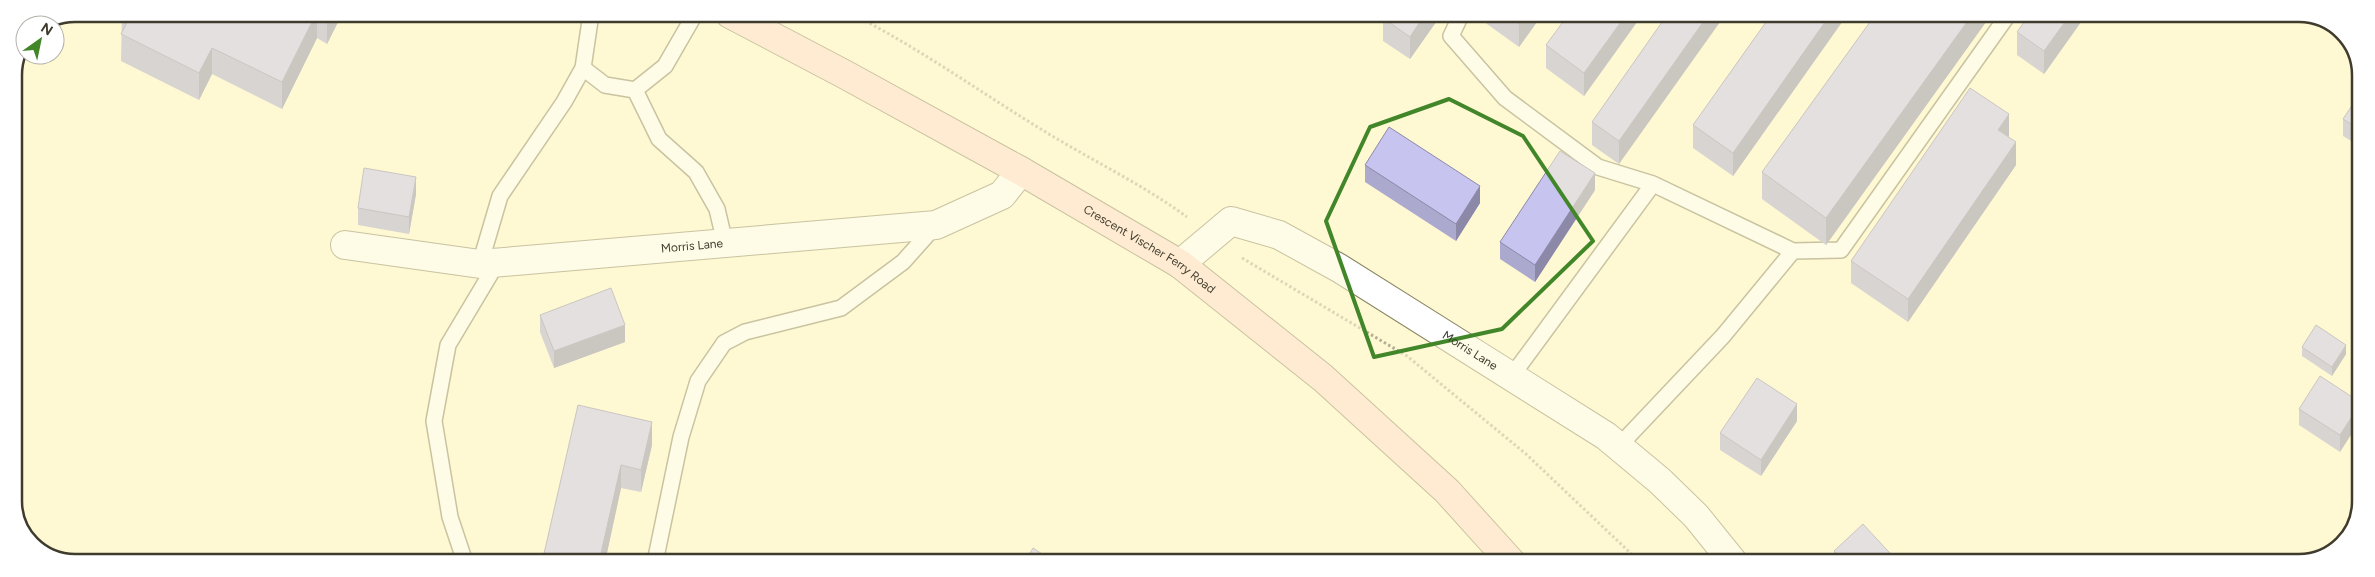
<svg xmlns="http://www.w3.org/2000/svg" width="2375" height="577" font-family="Figtree,sans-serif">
<rect width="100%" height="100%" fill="#fef8d3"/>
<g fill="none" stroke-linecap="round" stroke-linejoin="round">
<defs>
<path id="service" d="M 1461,15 L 1451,36 L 1505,98 L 1598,167 L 1653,184
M 583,68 L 605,85 L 635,90 L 665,66 L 695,14
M 635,90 L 659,139 L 696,172 L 717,209 L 725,243
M 480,264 L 500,196 L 564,102 L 583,68 L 591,14
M 1511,377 L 1653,184 L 1793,251
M 1618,447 L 1723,336 L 1793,251 L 1841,250 L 2008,15
M 465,562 L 450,517 L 434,421 L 448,345 L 497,263
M 655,562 L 681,437 L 698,381 L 724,343 L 745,332 L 841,308 L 903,262 L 936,225"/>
<g id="minor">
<path id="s1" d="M 345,245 L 480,264 L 936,225 L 1002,195 L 1021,171"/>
<path id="s2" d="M 1180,264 L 1231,221 L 1279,235 L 1339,268 L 1606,436 L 1660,481 L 1696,516 L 1734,563"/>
</g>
<g id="secondary">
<path id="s3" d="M 730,14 L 844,74 L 1021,171 L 1180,264 L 1323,378 L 1447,491 L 1512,563"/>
</g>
</defs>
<use href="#service" stroke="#898462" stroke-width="18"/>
<use href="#minor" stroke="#898462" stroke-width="30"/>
<use href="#secondary" stroke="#898462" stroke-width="30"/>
<path stroke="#b5b094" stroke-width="3" stroke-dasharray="2.5 2.5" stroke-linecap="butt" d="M 852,14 C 919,48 980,92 1044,131 C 1091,160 1142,184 1187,217
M 1242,258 L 1407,356 L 1526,454 L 1641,563"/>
<use href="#service" stroke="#fff" stroke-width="15"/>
<use href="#minor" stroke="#fff" stroke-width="28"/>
<use href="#secondary" stroke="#ffdbcf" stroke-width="28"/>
</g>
<path fill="#aca9ce" d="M 122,14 L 342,14 L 327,44 L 317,38 L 282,109 L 212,74 L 199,100 L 121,61 Z
M 1441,15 L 1410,59 L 1383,41 L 1383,18 Z
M 1480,15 L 1542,15 L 1519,47 L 1480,19 Z
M 1642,15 L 1584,96 L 1546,68 L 1546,45 Z
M 1667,15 L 1619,164 L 1592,145 L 1592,122 Z
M 1771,15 L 1847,15 L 1733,176 L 1693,148 L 1693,125 Z
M 1875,15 L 1991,15 L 1826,245 L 1762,199 L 1762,172 Z
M 2086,15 L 2044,74 L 2017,55 L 2017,32 Z
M 2361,92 L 2361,147 L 2343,136 L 2343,119 Z
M 1365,165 L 1480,203 L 1456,241 L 1365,182 Z
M 2016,165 L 1908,322 L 1851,283 L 1851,261 Z
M 1595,190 L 1535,282 L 1500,259 L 1500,242 Z
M 416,194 L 409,234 L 358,225 L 358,208 Z
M 540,315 L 625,342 L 554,368 L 540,332 Z
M 2302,347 L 2346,354 L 2332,376 L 2302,356 Z
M 2360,402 L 2340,452 L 2299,425 L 2299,409 Z
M 578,405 L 652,445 L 641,492 L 621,488 L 605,562 L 543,562 L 543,558 Z
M 1797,421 L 1761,476 L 1720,450 L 1720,433 Z
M 1834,551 L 1899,563 L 1834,563 Z"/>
<path fill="#8c89a8" d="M 316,14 L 317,14 L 317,38 L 282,109 L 282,82 Z
M 329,14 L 342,14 L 327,44 L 327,17 Z
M 1425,14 L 1441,15 L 1410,59 L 1410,37 Z
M 1526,15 L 1542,15 L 1519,47 L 1519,24 Z
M 1626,15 L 1642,15 L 1584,96 L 1584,73 Z
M 1708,15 L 1725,15 L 1619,164 L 1619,141 Z
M 1830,15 L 1847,15 L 1733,176 L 1733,153 Z
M 1972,15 L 1991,15 L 1826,245 L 1826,218 Z
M 2070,15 L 2086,15 L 2044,74 L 2044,51 Z
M 212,48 L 212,74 L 199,100 L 199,73 Z
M 2009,114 L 2009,137 L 1998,130 Z
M 2016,142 L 2016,165 L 1908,322 L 1908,299 Z
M 1595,173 L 1595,190 L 1535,282 L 1535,265 Z
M 416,177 L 416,194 L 409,234 L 409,217 Z
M 1480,186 L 1480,203 L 1456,241 L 1456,224 Z
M 625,325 L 625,342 L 554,368 L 554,351 Z
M 2346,345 L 2346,354 L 2332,376 L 2332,367 Z
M 1797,404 L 1797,421 L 1761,476 L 1761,460 Z
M 2360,404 L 2360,421 L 2340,452 L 2340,435 Z
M 652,422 L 652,445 L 641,492 L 641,470 Z
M 621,465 L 621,488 L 605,562 L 599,562 Z"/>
<path fill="#c8c4f0" stroke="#8c89a8" d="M 129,14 L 316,14 L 282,82 L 212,48 L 199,73 L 121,34 L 131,15 Z
M 322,14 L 329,14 L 327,17 Z
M 1386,14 L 1425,14 L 1410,37 L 1383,18 Z
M 1506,15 L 1526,15 L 1519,24 Z
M 1568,15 L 1626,15 L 1584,73 L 1546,45 Z
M 1667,15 L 1708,15 L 1619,141 L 1592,122 Z
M 1771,15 L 1830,15 L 1733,153 L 1693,125 Z
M 1875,15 L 1972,15 L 1826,218 L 1762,172 Z
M 2029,15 L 2070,15 L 2044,51 L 2017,32 Z
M 1970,88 L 2009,114 L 1998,130 L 2016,142 L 1908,299 L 1851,261 Z
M 2361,92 L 2361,130 L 2343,119 Z
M 1389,127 L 1480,186 L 1456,224 L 1365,165 Z
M 1560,151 L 1595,173 L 1535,265 L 1500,242 Z
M 364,168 L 416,177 L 409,217 L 358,208 Z
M 611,288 L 625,325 L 554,351 L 540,315 Z
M 2316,325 L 2346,345 L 2332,367 L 2302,347 Z
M 2320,376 L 2360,402 L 2360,404 L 2340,435 L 2299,409 Z
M 1757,378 L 1797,404 L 1761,460 L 1720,433 Z
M 578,405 L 652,422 L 641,470 L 621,465 L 599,562 L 564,562 L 543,558 Z
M 1863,524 L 1899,563 L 1844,563 L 1845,562 L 1834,551 Z
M 1033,548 L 1056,563 L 1024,563 Z"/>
<path d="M0 0H2375V577H0ZM 1449,99 L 1523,136 L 1593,241 L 1502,329 L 1374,357 L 1326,221 L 1370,127 Z" fill="#fef8d3" fill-opacity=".55" fill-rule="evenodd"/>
<path fill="none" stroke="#42862a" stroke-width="4" stroke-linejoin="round" d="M 1449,99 L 1523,136 L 1593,241 L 1502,329 L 1374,357 L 1326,221 L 1370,127 Z"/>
<g text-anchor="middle" stroke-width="5" stroke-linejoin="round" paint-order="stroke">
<g font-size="12" fill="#3f3c2e" stroke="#fff">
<text dy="4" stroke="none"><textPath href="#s1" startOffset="349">Morris Lane</textPath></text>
<text dy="4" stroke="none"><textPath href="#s3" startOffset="481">Crescent Vischer Ferry Road</textPath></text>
<text dy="4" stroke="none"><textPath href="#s2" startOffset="340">Morris Lane</textPath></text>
</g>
</g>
<path d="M0 0H2375V577H0ZM75 22H2299A53 53 0 0 1 2352 75V501A53 53 0 0 1 2299 554H75A53 53 0 0 1 22 501V75A53 53 0 0 1 75 22Z" fill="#fff" fill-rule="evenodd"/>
<path fill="none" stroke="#3f3c2e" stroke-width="2.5" d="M75 22H2299A53 53 0 0 1 2352 75V501A53 53 0 0 1 2299 554H75A53 53 0 0 1 22 501V75A53 53 0 0 1 75 22Z"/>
<g transform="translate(40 40) rotate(33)"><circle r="24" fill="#ffffff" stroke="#b2b1ab"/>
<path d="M0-4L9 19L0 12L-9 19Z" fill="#42862a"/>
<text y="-8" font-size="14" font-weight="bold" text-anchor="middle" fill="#3f3c2e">N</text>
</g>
</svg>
